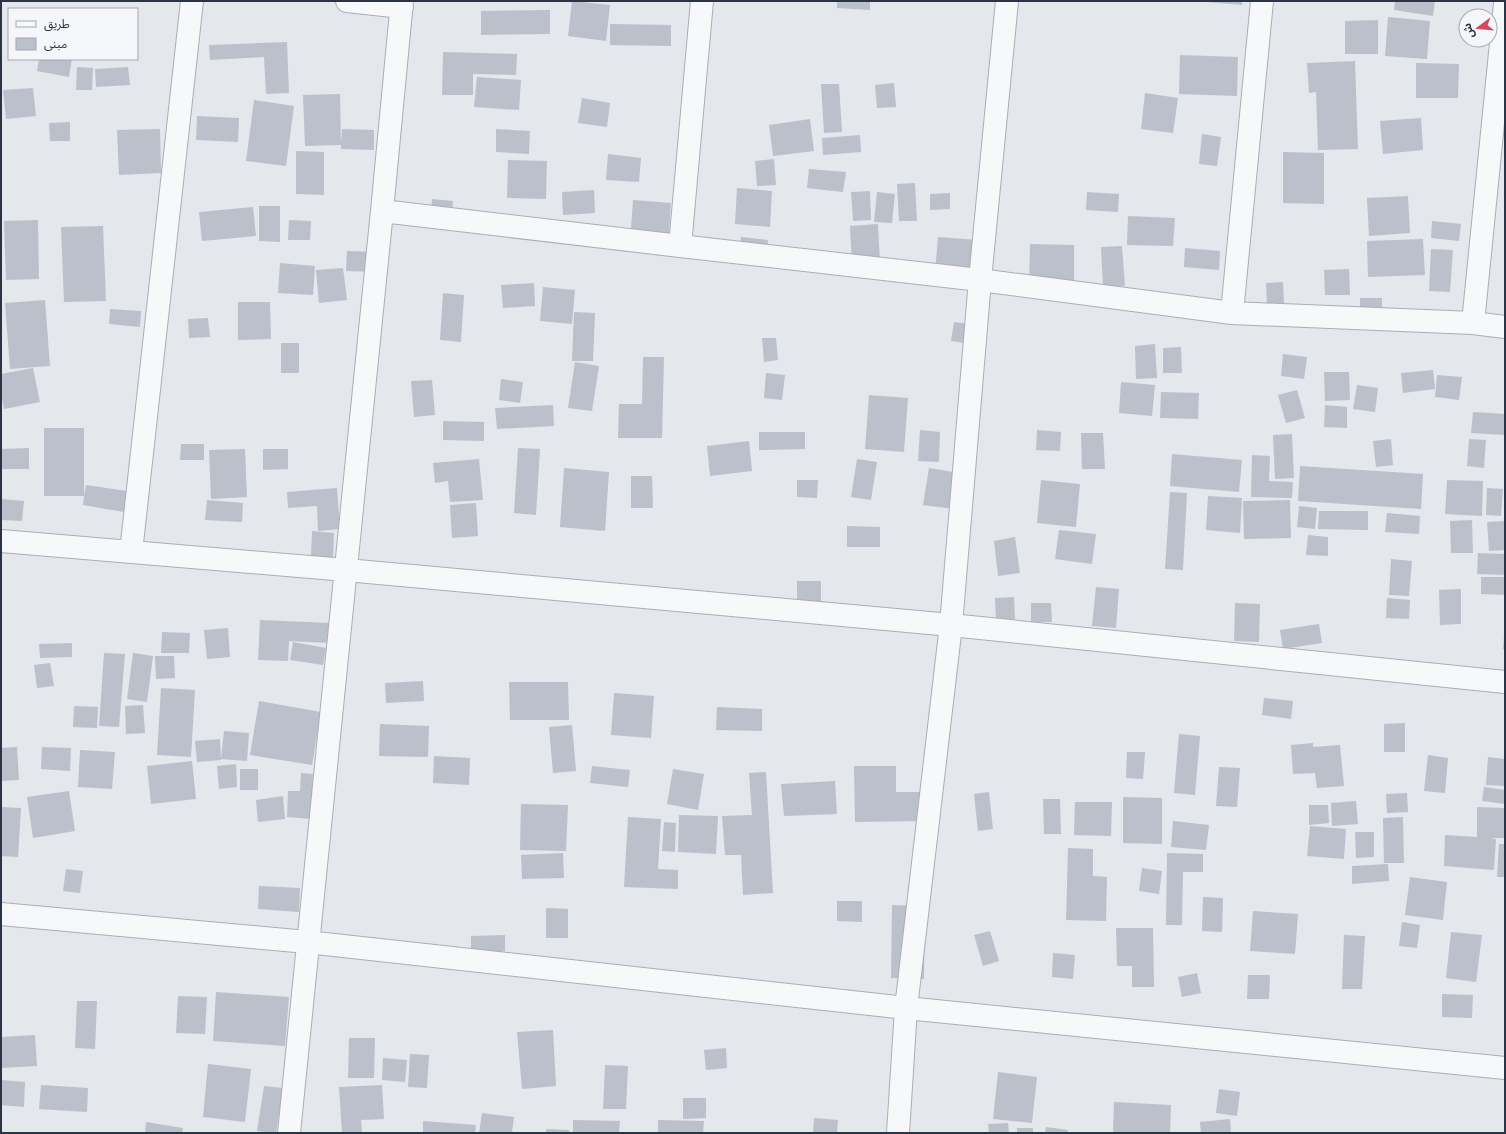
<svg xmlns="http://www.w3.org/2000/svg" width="1506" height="1134" font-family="'Space Grotesk','Noto Sans Arabic',sans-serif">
<rect width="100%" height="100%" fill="#e4e7ec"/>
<path fill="#bbc0ca" d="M 572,1 L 610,5 L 606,41 L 568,36 Z
M 837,1 L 870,1 L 870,10 L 837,8 Z
M 1207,1 L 1242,1 L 1242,5 L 1207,2 Z
M 1395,1 L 1435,1 L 1433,16 L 1394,10 Z
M 550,10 L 550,34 L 481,35 L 481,11 Z
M 1388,17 L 1430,21 L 1427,59 L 1385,56 Z
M 1378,20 L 1378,54 L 1345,54 L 1345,21 Z
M 610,24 L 671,25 L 671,46 L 610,45 Z
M 287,42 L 289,93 L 266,94 L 264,57 L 210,60 L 209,45 Z
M 443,52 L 517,54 L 516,75 L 473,74 L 473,95 L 442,95 Z
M 1180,55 L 1238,57 L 1237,96 L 1179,94 Z
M 39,59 L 72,59 L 69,77 L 37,71 Z
M 1355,61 L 1358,149 L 1318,150 L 1316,92 L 1309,93 L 1307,63 Z
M 1416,63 L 1459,64 L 1458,98 L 1416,98 Z
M 77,67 L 93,68 L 92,90 L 76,90 Z
M 128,67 L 130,85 L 96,87 L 95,69 Z
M 477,77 L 521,80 L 519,110 L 474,107 Z
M 894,83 L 896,107 L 877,108 L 875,85 Z
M 821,84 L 839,84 L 842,132 L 824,133 Z
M 33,88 L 36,116 L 6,119 L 3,90 Z
M 1145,93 L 1178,98 L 1173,133 L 1141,129 Z
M 340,94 L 341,143 L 342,129 L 374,130 L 374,150 L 341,149 L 341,145 L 305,146 L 303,95 Z
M 582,98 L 610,103 L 607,127 L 578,123 Z
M 254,100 L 294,106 L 286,166 L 246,161 Z
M 197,116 L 239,118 L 238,142 L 196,140 Z
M 1421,118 L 1423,150 L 1383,154 L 1380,121 Z
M 810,119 L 814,151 L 773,156 L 769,125 Z
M 70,122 L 70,141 L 50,141 L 49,123 Z
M 160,129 L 161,173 L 119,175 L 117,130 Z
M 496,129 L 530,131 L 529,154 L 496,152 Z
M 1202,134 L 1221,137 L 1217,166 L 1199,164 Z
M 860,135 L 861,152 L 823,155 L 822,138 Z
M 296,151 L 324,152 L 324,195 L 296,194 Z
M 1283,152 L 1324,153 L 1324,204 L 1283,203 Z
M 608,154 L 641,158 L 639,182 L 606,180 Z
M 774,159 L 776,185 L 757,186 L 755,161 Z
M 508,160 L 547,161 L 546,199 L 507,198 Z
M 809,169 L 846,172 L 843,192 L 807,188 Z
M 915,183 L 917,221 L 899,221 L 897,184 Z
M 737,188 L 772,191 L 770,227 L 735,224 Z
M 594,190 L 595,213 L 563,215 L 562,192 Z
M 870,191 L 871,220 L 853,221 L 851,192 Z
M 877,192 L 895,194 L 892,223 L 874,222 Z
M 1087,192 L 1119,194 L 1118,212 L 1086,210 Z
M 950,193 L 950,209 L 930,210 L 930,194 Z
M 1408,196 L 1410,233 L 1369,236 L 1367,198 Z
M 432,199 L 453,201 L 451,228 L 430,226 Z
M 633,200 L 671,203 L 668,246 L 630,243 Z
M 259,206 L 280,206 L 280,242 L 259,241 Z
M 253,207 L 256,236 L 202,241 L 199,212 Z
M 1128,216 L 1175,218 L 1173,246 L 1127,245 Z
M 38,220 L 39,279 L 6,280 L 4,221 Z
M 289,220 L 311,221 L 310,240 L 288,240 Z
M 1432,221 L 1461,224 L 1459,241 L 1431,238 Z
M 878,224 L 880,264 L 852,266 L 850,226 Z
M 103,226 L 106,301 L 64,302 L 61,227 Z
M 741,237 L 768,240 L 766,257 L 739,254 Z
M 938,237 L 978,240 L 975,276 L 935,273 Z
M 1423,239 L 1425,275 L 1368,277 L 1367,241 Z
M 1030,244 L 1074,245 L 1074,285 L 1029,284 Z
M 1122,246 L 1125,286 L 1103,287 L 1101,247 Z
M 1185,248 L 1220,251 L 1219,270 L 1184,267 Z
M 1431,249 L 1453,250 L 1450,292 L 1429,291 Z
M 347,251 L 379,252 L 378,272 L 346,271 Z
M 280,263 L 315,266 L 313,295 L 278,293 Z
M 343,268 L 347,300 L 319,303 L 316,270 Z
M 1349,269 L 1350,295 L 1325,295 L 1324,270 Z
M 1283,282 L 1284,304 L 1267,305 L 1266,283 Z
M 534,283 L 535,306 L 503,308 L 501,285 Z
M 543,287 L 575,290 L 572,324 L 540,321 Z
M 443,293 L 464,295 L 461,342 L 440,340 Z
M 1360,298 L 1382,298 L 1382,314 L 1360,314 Z
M 45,300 L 50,366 L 10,369 L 5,303 Z
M 238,302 L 270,302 L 271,339 L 238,340 Z
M 110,309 L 141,311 L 140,327 L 109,324 Z
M 574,312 L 595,313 L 593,361 L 572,361 Z
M 208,318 L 210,337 L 189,338 L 188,319 Z
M 954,322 L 987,326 L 984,346 L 951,341 Z
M 762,338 L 776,338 L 778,360 L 764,362 Z
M 281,343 L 299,343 L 299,373 L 281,373 Z
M 1155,344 L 1157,378 L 1136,379 L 1135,346 Z
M 1181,347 L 1182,373 L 1163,373 L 1163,348 Z
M 1283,354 L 1307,357 L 1304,379 L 1281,376 Z
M 643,357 L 664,357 L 662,438 L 618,438 L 619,404 L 642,404 Z
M 575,362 L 599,366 L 592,411 L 568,408 Z
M 33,368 L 40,402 L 4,409 L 1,394 L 1,374 Z
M 1433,370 L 1435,389 L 1403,393 L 1401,373 Z
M 1324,372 L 1349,372 L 1350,400 L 1325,401 Z
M 766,373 L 785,375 L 782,400 L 764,398 Z
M 1437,375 L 1462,377 L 1459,400 L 1435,397 Z
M 501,379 L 523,382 L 520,403 L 499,400 Z
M 432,380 L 435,415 L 414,417 L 411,381 Z
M 1121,382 L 1155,385 L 1152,416 L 1119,413 Z
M 1357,385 L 1378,388 L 1375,412 L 1353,409 Z
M 1297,390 L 1305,418 L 1286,423 L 1278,395 Z
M 1161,392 L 1199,393 L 1198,419 L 1160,418 Z
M 869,395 L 908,398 L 904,452 L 865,449 Z
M 553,405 L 554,426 L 497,429 L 495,408 Z
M 1325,405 L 1347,407 L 1347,428 L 1324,427 Z
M 1473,412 L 1505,414 L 1505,435 L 1471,433 Z
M 443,421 L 484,422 L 484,441 L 443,440 Z
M 44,428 L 84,428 L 84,496 L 86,485 L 127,491 L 124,512 L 83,505 L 84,496 L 44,496 Z
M 920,430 L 940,432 L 939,462 L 918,461 Z
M 1037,430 L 1061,432 L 1060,451 L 1036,450 Z
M 759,432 L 805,432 L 805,449 L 759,450 Z
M 1081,433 L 1103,433 L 1105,469 L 1082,469 Z
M 1292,434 L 1294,478 L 1275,479 L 1273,435 Z
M 1391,439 L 1393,465 L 1376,467 L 1373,441 Z
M 1469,439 L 1486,440 L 1484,468 L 1467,466 Z
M 749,441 L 752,471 L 710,476 L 707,446 Z
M 181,444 L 204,444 L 204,460 L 180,460 Z
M 29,448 L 29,469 L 1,469 L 1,449 Z
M 518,448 L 540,449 L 536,515 L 514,513 Z
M 245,449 L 247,497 L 211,499 L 209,450 Z
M 263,449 L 288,449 L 288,469 L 263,470 Z
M 1172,454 L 1242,460 L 1239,492 L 1170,486 Z
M 1252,455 L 1270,456 L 1269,481 L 1293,482 L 1292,498 L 1251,497 Z
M 479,459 L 483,500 L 450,502 L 448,481 L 435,483 L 433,463 Z
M 857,459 L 877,462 L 871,500 L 851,497 Z
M 1300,466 L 1423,474 L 1421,509 L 1298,501 Z
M 564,468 L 609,472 L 605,531 L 560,527 Z
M 929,468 L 959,473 L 954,509 L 923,505 Z
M 631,476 L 652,476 L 653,508 L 631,508 Z
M 797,480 L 818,480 L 817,498 L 797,497 Z
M 1041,480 L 1080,484 L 1076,527 L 1037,523 Z
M 1447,480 L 1483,481 L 1482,516 L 1445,514 Z
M 337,488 L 340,529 L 318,531 L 317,506 L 288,508 L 287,492 Z
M 1487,488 L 1503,489 L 1501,516 L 1486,515 Z
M 1170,492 L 1187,493 L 1183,570 L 1165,569 Z
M 1208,496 L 1242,498 L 1240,533 L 1206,530 Z
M 1,499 L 24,501 L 22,521 L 1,520 Z
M 207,500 L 243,503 L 242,522 L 205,520 Z
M 1290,500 L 1291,538 L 1244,539 L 1243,501 Z
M 476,503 L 478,536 L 452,538 L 450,505 Z
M 1299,506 L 1317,508 L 1315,529 L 1297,527 Z
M 1319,511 L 1368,511 L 1368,530 L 1318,529 Z
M 1387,513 L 1420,516 L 1419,534 L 1385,532 Z
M 1472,520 L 1473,553 L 1451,553 L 1450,521 Z
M 1505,521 L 1505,550 L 1489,551 L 1487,522 Z
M 847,526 L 880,527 L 880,547 L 847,547 Z
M 1059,530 L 1096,534 L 1092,564 L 1055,559 Z
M 312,531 L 334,533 L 333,558 L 311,557 Z
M 1308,535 L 1328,537 L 1328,556 L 1306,555 Z
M 1015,537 L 1020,573 L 998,576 L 994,541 Z
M 1478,553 L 1505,554 L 1505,575 L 1477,574 Z
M 1391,559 L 1412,561 L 1409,596 L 1389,595 Z
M 1481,577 L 1505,577 L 1505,595 L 1481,594 Z
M 797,581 L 821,581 L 821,601 L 797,601 Z
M 1096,587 L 1119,589 L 1116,628 L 1092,626 Z
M 1461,589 L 1461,624 L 1440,625 L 1439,590 Z
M 1014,597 L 1015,619 L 996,620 L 995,598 Z
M 1387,598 L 1410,600 L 1409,619 L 1386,618 Z
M 1031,603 L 1051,603 L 1052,622 L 1031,622 Z
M 1235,603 L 1260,604 L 1259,642 L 1234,641 Z
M 260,620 L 330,623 L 329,643 L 289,641 L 288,661 L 258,660 Z
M 1319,624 L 1322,643 L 1283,649 L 1280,630 Z
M 228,628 L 230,657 L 207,659 L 204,630 Z
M 162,632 L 190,633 L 189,653 L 161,653 Z
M 1504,636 L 1505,636 L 1505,649 L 1503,649 Z
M 293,642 L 326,648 L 323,665 L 290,660 Z
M 72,643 L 72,657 L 40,658 L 39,644 Z
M 104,653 L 125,654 L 119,727 L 99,726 Z
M 133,653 L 153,656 L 147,702 L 127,699 Z
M 155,656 L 174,656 L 175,678 L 156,679 Z
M 50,663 L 54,686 L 37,688 L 34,665 Z
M 423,681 L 424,701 L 386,703 L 385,683 Z
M 509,682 L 568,682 L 569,720 L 510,720 Z
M 161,688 L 195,690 L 191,757 L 157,755 Z
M 614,693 L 654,696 L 651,738 L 611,735 Z
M 1264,698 L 1293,701 L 1291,719 L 1262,715 Z
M 259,701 L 321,712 L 312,765 L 250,755 Z
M 143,705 L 145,733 L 126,734 L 125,706 Z
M 74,706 L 98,707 L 97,728 L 73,727 Z
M 717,707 L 762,709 L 762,731 L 716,730 Z
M 1405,723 L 1405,752 L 1384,752 L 1384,724 Z
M 380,724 L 429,726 L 428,757 L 379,756 Z
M 572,725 L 576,771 L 553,773 L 549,727 Z
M 224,731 L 249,733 L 247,761 L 221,759 Z
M 1179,734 L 1200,736 L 1195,795 L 1174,793 Z
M 220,739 L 221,760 L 197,762 L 195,741 Z
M 1313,743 L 1313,747 L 1340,745 L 1344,786 L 1317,788 L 1315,773 L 1293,774 L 1291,745 Z
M 17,747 L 19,780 L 1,781 L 1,748 Z
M 42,747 L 71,748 L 70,771 L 41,769 Z
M 80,750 L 115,752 L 112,789 L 78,787 Z
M 1127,752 L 1145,752 L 1143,779 L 1126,778 Z
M 1428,755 L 1448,758 L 1445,793 L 1424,791 Z
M 434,756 L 470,758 L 469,785 L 433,783 Z
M 1488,757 L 1505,759 L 1505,786 L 1486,785 Z
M 192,761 L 196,799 L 151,804 L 147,766 Z
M 236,764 L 237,787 L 219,789 L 217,766 Z
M 592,766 L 630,770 L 628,787 L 590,783 Z
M 854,766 L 896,766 L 896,792 L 925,792 L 925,821 L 855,822 Z
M 1219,767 L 1240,768 L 1237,807 L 1216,806 Z
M 240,769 L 258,769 L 258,790 L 240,790 Z
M 673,769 L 704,774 L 698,810 L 667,804 Z
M 766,772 L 773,893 L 743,895 L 741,855 L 725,855 L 722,816 L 752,815 L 749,773 Z
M 301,773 L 313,774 L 311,819 L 287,817 L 288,791 L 300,791 Z
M 835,781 L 837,814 L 784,816 L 781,784 Z
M 1484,787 L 1505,790 L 1505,804 L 1482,801 Z
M 69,791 L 75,831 L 33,838 L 27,797 Z
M 989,792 L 993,829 L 978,831 L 974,794 Z
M 1407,793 L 1408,812 L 1387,813 L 1386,794 Z
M 283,796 L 285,819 L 258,822 L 256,800 Z
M 1123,797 L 1162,798 L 1162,844 L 1123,843 Z
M 1043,799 L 1060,799 L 1061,834 L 1044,834 Z
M 1356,801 L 1358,824 L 1332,826 L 1331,803 Z
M 1075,802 L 1112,802 L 1111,836 L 1074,835 Z
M 521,804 L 568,805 L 566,851 L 520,850 Z
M 1309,805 L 1328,805 L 1329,823 L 1309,825 Z
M 1,807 L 21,808 L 18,857 L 1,856 Z
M 1477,807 L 1505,808 L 1505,838 L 1491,838 L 1496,839 L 1494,870 L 1444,866 L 1445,835 L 1477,837 Z
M 679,815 L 718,816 L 716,854 L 678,852 Z
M 628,817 L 661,819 L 658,869 L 678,870 L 678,889 L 624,887 Z
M 1403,817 L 1404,863 L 1384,863 L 1383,818 Z
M 1173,821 L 1209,825 L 1206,850 L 1171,847 Z
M 664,822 L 676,823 L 675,852 L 662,851 Z
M 1310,826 L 1346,829 L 1344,859 L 1307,856 Z
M 1355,832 L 1374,832 L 1374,857 L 1356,858 Z
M 1499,844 L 1505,844 L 1505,877 L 1497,877 Z
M 1068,848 L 1093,849 L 1093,876 L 1107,877 L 1106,921 L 1066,920 Z
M 563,853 L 564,878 L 522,879 L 521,855 Z
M 1167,853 L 1203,854 L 1203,872 L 1183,872 L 1182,925 L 1166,925 Z
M 1388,864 L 1389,881 L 1352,884 L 1352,866 Z
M 1142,868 L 1162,871 L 1159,894 L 1139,891 Z
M 66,869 L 83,871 L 80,893 L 63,891 Z
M 1410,877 L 1447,882 L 1443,920 L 1405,915 Z
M 259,886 L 300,888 L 299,912 L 258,909 Z
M 1203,897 L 1223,898 L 1222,932 L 1202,931 Z
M 837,901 L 862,901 L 862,922 L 837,921 Z
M 892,905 L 925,906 L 924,979 L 891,978 Z
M 546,908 L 568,909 L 568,938 L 546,938 Z
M 1253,911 L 1298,914 L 1295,954 L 1250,951 Z
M 1402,922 L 1420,925 L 1417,948 L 1399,946 Z
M 1116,928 L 1153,928 L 1154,987 L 1132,987 L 1132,966 L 1117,966 Z
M 990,931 L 999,961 L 983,966 L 974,935 Z
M 1451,932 L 1482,935 L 1476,982 L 1446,978 Z
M 505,935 L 505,951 L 471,952 L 471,936 Z
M 1344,935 L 1365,936 L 1362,989 L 1342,989 Z
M 1053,953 L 1075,955 L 1073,979 L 1052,977 Z
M 1197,973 L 1201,993 L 1182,997 L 1178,977 Z
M 1248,975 L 1270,975 L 1269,999 L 1247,999 Z
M 216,992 L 289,997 L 285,1046 L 213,1041 Z
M 1442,994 L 1473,995 L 1472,1018 L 1442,1017 Z
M 178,996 L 207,997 L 205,1034 L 176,1033 Z
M 77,1001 L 97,1001 L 95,1049 L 75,1048 Z
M 553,1030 L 556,1086 L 522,1089 L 517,1032 Z
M 35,1035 L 37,1066 L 1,1068 L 1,1037 Z
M 349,1038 L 375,1038 L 374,1078 L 348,1078 Z
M 726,1048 L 727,1068 L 706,1070 L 704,1050 Z
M 410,1054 L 429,1055 L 427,1088 L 408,1087 Z
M 383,1058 L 407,1060 L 405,1082 L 382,1080 Z
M 208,1064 L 251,1069 L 245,1122 L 203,1117 Z
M 605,1065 L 628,1066 L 626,1109 L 603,1109 Z
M 998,1072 L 1037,1077 L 1032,1123 L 993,1119 Z
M 1,1080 L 25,1082 L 24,1107 L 1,1105 Z
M 41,1085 L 88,1088 L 87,1112 L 39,1109 Z
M 382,1085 L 384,1119 L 361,1120 L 362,1133 L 342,1133 L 339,1087 Z
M 264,1086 L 283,1088 L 276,1133 L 257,1131 Z
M 1219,1089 L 1240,1092 L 1237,1116 L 1216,1113 Z
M 683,1098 L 706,1098 L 706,1118 L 683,1119 Z
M 1114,1102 L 1171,1105 L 1170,1133 L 1113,1133 Z
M 482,1113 L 514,1117 L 512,1133 L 479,1133 Z
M 814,1118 L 838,1120 L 837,1133 L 813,1133 Z
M 1230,1119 L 1231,1133 L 1201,1133 L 1200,1122 Z
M 573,1120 L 620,1121 L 619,1133 L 573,1133 Z
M 658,1120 L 704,1121 L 703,1133 L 658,1133 Z
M 423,1121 L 476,1125 L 475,1133 L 423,1133 Z
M 146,1122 L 183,1128 L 182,1133 L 145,1133 Z
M 1008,1123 L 1009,1133 L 989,1133 L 988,1124 Z
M 1046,1127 L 1068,1130 L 1067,1133 L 1045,1133 Z
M 1017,1128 L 1033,1128 L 1033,1133 L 1017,1133 Z
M 546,1129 L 569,1130 L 569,1133 L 546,1133 Z"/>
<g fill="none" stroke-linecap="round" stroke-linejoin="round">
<defs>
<path id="street" d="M 347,1 L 402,7
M 382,211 L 680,246 L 980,280 L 1232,313 L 1473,323 L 1505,327
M 680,246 L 702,1
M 1232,313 L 1262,1
M 1473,323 L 1505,3
M 1,541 L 346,570 L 951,625 L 1505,682
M 131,552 L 192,1
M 1,914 L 307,942 L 906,1008 L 1505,1068
M 289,1133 L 382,211 L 402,1
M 898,1133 L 906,1008 L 951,625 L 980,280 L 1007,1"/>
</defs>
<use href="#street" stroke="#a9aeb7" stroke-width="24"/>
<use href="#street" stroke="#f7f8fa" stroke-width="22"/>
</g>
<rect width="1506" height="1134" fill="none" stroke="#2b3445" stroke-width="4"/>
<rect x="8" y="8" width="130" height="52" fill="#f4f6f9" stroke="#a4a8b1"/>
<rect x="16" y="21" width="20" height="6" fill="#f7f8fa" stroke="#a4a8b1"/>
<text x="44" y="28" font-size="12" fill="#2b3445">طريق</text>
<rect x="16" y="38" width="20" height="12" fill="#bbc0ca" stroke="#a4a8b1"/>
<text x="44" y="48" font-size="12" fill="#2b3445">مبنى</text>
<g transform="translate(1478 28) rotate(254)"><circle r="19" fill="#f4f6f9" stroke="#a4a8b1"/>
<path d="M0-3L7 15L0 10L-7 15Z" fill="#d1495b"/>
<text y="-6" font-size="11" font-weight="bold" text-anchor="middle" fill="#2b3445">ش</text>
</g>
</svg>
